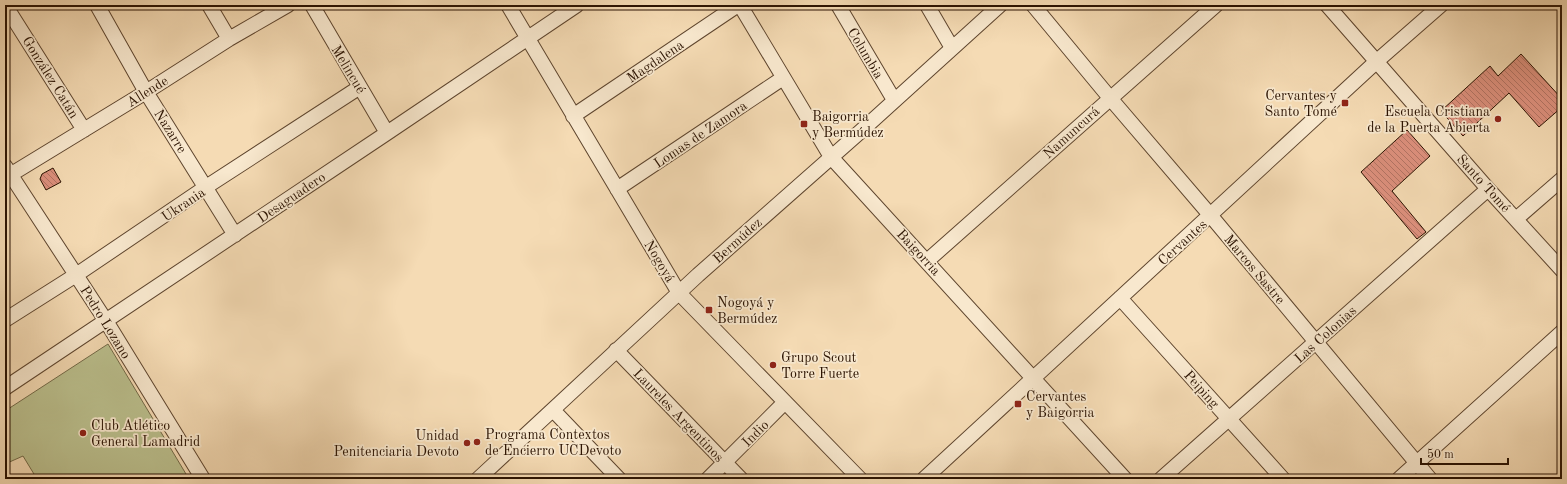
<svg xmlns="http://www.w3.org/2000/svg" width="1567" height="484" font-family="'Old Standard TT',serif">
<defs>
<pattern id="building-back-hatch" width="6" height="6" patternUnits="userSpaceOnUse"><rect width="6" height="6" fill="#dd907d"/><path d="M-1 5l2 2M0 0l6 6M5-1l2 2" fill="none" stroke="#b37464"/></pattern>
</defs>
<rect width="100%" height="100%" fill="#f5dbb4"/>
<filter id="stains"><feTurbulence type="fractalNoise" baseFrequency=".005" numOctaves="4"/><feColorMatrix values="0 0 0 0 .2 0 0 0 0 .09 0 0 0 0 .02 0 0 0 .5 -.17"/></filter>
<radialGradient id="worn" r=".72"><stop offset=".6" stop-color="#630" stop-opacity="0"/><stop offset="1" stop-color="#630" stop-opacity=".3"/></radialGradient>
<path fill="#bbc08e" stroke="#736a48" d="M 108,344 L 189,479 L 37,479 L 23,456 L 5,464 L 5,411 Z"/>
<path fill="url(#building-back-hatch)" stroke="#2b1302" d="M 1521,54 L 1562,99 L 1562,107 L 1539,127 L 1509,93 L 1463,136 L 1441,111 L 1490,66 L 1498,76 Z
M 1407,130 L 1430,156 L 1392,191 L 1426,232 L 1417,239 L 1361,172 Z
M 53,168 L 61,182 L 46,190 L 40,179 L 42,174 Z"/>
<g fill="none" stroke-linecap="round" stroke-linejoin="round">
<defs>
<path id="minor" d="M 5,5 L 84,130
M 97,5 L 146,92 L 235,235
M 209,5 L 229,39
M 312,5 L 387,133
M 508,5 L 679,293 L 860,479
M 740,5 L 831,157 L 1125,479
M 838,5 L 894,100
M 927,5 L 952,48
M 1033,5 L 1110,98 L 1211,216 L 1430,479
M 1327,5 L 1488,189 L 1562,270
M 573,116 L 738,5
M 5,166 L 106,321 L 203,479
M 5,178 L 146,92 L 229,39 L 288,5
M 617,189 L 783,78
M 1516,219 L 1562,179
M 927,261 L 1216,5
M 1120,298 L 1283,479
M 5,320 L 76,275 L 206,187 L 360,87
M 616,350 L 741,479
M 5,388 L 387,133 L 577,5
M 553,410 L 619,479
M 478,479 L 698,275 L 861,131 L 1000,5
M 708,479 L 785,402
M 924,479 L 1377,61 L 1441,5
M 1161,479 L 1488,189
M 1399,479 L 1562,332"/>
</defs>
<use href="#minor" stroke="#5e452e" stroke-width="16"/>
<use href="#minor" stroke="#f8e8ce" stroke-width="14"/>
</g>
<g fill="#8f2418" stroke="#f8e8ce" stroke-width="1.5">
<rect x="1341" y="99" width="8" height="8" rx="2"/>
<circle cx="1498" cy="119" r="4"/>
<rect x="800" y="120" width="8" height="8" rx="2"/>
<rect x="705" y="306" width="8" height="8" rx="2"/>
<circle cx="773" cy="365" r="4"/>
<rect x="1014" y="400" width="8" height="8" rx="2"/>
<circle cx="83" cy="433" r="4"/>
<circle cx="477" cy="442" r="4"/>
<circle cx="467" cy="443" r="4"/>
</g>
<g text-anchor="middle" stroke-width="3.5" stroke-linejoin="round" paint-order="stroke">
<g font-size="14" fill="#2b1302" stroke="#f8e8ce">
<text transform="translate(866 53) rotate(59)" y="5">Columbia</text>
<text transform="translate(655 61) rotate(-34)" y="5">Magdalena</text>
<text transform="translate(349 69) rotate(59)" y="5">Melincué</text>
<text transform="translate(51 77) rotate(58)" y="5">González Catán</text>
<text transform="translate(147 91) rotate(-32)" y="5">Allende</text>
<text transform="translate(171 131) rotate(58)" y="5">Nazarre</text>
<text transform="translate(1071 132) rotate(-42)" y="5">Namuncurá</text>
<text transform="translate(700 134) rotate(-34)" y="5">Lomas de Zamora</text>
<text transform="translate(1484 183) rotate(48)" y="5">Santo Tomé</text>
<text transform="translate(291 197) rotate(-34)" y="5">Desaguadero</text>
<text transform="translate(183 204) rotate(-34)" y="5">Ukrania</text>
<text transform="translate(737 240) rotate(-42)" y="5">Bermúdez</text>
<text transform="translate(1182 242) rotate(-42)" y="5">Cervantes</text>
<text transform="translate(919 252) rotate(47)" y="5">Baigorria</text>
<text transform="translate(660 261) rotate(59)" y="5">Nogoyá</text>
<text transform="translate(1255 269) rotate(50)" y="5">Marcos Sastre</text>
<text transform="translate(106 322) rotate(58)" y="5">Pedro Lozano</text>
<text transform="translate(1325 334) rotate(-42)" y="5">Las Colonias</text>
<text transform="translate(1202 389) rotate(48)" y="5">Peiping</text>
<text transform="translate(679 415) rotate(46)" y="5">Laureles Argentinos</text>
<text transform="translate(755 433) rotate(-45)" y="5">Indio</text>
</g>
<g font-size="14" fill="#2b1302" stroke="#f8e8ce" text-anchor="start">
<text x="1337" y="100" text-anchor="end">Cervantes y<tspan x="1337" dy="16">Santo Tomé</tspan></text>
<text x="1490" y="116" text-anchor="end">Escuela Cristiana<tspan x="1490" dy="16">de la Puerta Abierta</tspan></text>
<text x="812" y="121">Baigorria<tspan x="812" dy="16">y Bermúdez</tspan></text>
<text x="717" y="307">Nogoyá y<tspan x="717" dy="16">Bermúdez</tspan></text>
<text x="781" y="362">Grupo Scout<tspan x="781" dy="16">Torre Fuerte</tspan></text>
<text x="1026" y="401">Cervantes<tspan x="1026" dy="16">y Baigorria</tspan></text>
<text x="91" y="430">Club Atlético<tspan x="91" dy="16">General Lamadrid</tspan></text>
<text x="485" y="439">Programa Contextos<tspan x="485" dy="16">de Encierro UCDevoto</tspan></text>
<text x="459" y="440" text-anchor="end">Unidad<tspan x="459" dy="16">Penitenciaria Devoto</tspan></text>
</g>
</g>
<rect width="1567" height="484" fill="none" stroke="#f5dbb4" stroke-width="20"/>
<rect x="6" y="6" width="1555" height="472" fill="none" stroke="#2b1302" stroke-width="2"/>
<rect x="10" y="10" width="1547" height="464" fill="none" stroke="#2b1302"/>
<path d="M1421 458v6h87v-6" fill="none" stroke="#2b1302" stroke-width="2"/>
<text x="1427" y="458" font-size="12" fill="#2b1302" stroke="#f8e8ce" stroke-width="3" paint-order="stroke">50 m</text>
<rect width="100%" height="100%" filter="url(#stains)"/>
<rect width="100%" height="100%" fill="url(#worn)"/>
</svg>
